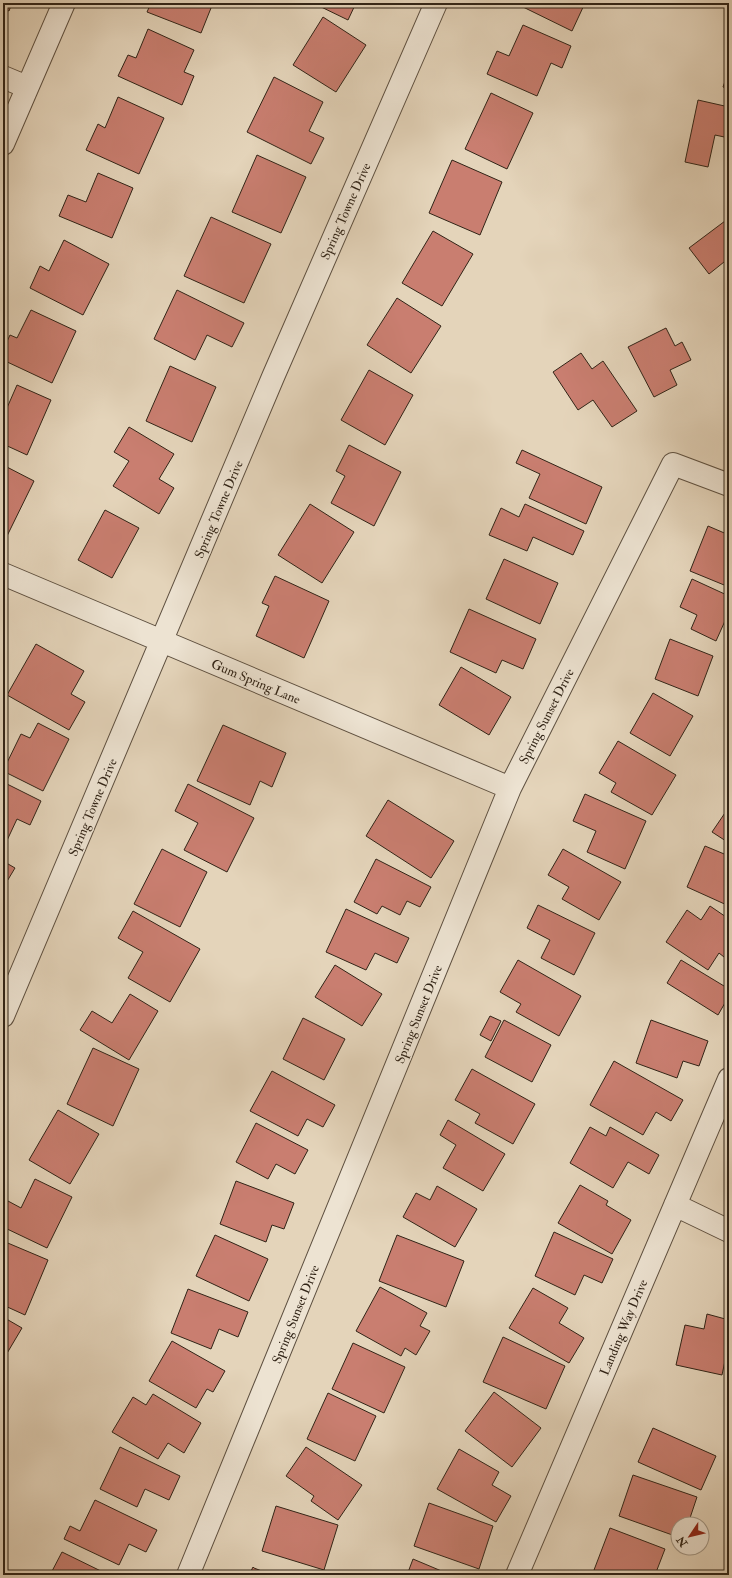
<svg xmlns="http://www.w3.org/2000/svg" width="732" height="1578" font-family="'IM FELL Double Pica',serif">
<rect width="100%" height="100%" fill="#e4d4ba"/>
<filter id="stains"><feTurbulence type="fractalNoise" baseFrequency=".005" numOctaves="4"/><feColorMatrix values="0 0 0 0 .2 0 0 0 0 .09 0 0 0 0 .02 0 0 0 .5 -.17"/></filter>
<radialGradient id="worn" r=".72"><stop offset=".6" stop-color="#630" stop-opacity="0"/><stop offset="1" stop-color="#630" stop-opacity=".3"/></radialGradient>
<path fill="#c97e70" stroke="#312417" d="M 3,3 L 12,3 L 9,11 L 3,8 Z
M 151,3 L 213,3 L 201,33 L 147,12 Z
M 313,3 L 356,3 L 348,20 Z
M 522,3 L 585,3 L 572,31 L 521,6 Z
M 323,17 L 366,45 L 336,92 L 293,65 Z
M 523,25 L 571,46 L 562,68 L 551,63 L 537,96 L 487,74 L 497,51 L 509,56 Z
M 148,29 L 194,50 L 184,72 L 194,76 L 182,105 L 118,76 L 128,55 L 136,58 Z
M 729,70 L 729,89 L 723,87 Z
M 274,77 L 323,102 L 309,131 L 324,138 L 311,164 L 247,132 Z
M 491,93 L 533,113 L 507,169 L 465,149 Z
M 118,97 L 164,118 L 139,174 L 86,150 L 98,124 L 105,128 Z
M 698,100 L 729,107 L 729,138 L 715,135 L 708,167 L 685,162 Z
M 257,155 L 306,177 L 281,233 L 232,212 Z
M 452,160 L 502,182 L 480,235 L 429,213 Z
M 98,173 L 133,188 L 112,238 L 59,216 L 68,195 L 86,202 Z
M 211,217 L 271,244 L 244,303 L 184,276 Z
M 729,218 L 729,258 L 709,274 L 689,248 Z
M 433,231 L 473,254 L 442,306 L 402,283 Z
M 64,240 L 109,264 L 83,315 L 30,288 L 40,266 L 49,271 Z
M 177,290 L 244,323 L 232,347 L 207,335 L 195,360 L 154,339 Z
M 397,298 L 441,326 L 411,373 L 367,345 Z
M 31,310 L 76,331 L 52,383 L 3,360 L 3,350 L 10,335 L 17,338 Z
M 666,328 L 675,346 L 682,342 L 691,360 L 670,370 L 677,385 L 654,397 L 628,347 Z
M 581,353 L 592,369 L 603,361 L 637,411 L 612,427 L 593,400 L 578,410 L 553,372 Z
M 170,366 L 216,387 L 192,442 L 146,421 Z
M 369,370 L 413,395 L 385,445 L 341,420 Z
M 17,385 L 51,400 L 27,455 L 3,444 L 3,417 Z
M 129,427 L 174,454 L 159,479 L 174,488 L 159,514 L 113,486 L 129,461 L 114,452 Z
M 349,445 L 401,472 L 374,526 L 331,503 L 345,476 L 336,471 Z
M 522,450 L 602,487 L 586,524 L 529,498 L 540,474 L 516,463 Z
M 3,465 L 34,481 L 7,536 L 3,534 Z
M 310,504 L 354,532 L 322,583 L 278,555 Z
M 525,504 L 584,531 L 573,555 L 533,537 L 527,551 L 489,535 L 501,508 L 519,517 Z
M 105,510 L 139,528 L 112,578 L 78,560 Z
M 708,526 L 729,535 L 729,587 L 690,571 Z
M 504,559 L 558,583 L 540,624 L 486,599 Z
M 275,576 L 329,601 L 304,658 L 256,636 L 269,606 L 262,603 Z
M 692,579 L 729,596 L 729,612 L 716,641 L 691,629 L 697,615 L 680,607 Z
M 469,609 L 536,639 L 523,669 L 502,660 L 496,673 L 450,652 Z
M 670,639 L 713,656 L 698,696 L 655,679 Z
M 36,644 L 84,671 L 71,694 L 85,702 L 69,730 L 7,695 Z
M 461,667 L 511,697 L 489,735 L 439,705 Z
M 653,693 L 693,716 L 670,756 L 630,733 Z
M 38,723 L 69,739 L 43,791 L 3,771 L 21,734 L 30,738 Z
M 223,725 L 286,753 L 272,787 L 260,781 L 250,805 L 197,781 Z
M 618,741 L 676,775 L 652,815 L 611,792 L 616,783 L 599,773 Z
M 3,782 L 41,801 L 30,825 L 17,819 L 3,849 Z
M 188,784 L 254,818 L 227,872 L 184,850 L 198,823 L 175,811 Z
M 585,794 L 646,821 L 625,869 L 587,852 L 596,831 L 573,821 Z
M 388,800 L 454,841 L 431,878 L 366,836 Z
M 729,807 L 729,843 L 712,832 Z
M 705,846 L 729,856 L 729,906 L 687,887 Z
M 162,849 L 207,872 L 180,927 L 134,904 Z
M 563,849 L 621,882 L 599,920 L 562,899 L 569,887 L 548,875 Z
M 376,859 L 431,887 L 420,907 L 407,901 L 400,915 L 382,906 L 377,914 L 354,902 Z
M 3,861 L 15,868 L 3,888 Z
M 538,905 L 595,933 L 574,975 L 541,958 L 550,940 L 527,928 Z
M 710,906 L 729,919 L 729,961 L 719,953 L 708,970 L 666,942 L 687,910 L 701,920 Z
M 346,909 L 409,938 L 397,963 L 375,953 L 366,970 L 326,952 Z
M 133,911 L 200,949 L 170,1002 L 128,978 L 143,952 L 118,938 Z
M 518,960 L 581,996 L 559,1036 L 516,1012 L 521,1004 L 500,992 Z
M 681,960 L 729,989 L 729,996 L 718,1015 L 667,983 Z
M 335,965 L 382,994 L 362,1026 L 315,997 Z
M 130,994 L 158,1011 L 129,1060 L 80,1030 L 92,1011 L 112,1023 Z
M 490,1016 L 501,1021 L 491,1041 L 480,1035 Z
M 303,1018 L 345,1039 L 324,1080 L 283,1059 Z
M 504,1020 L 551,1045 L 532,1082 L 485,1057 Z
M 651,1020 L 708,1041 L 699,1066 L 683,1061 L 677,1078 L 636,1063 Z
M 93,1048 L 139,1069 L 113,1126 L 67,1104 Z
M 614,1061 L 683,1100 L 671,1121 L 656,1112 L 643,1135 L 590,1105 Z
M 472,1069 L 535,1104 L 513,1144 L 475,1123 L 480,1114 L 455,1100 Z
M 272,1071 L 335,1105 L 323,1127 L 307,1119 L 298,1136 L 250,1111 Z
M 58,1110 L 99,1134 L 70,1184 L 29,1160 Z
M 448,1120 L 505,1154 L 483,1191 L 443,1168 L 456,1145 L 440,1135 Z
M 256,1123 L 308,1150 L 295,1174 L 276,1164 L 268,1179 L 236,1162 Z
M 590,1127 L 606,1136 L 610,1127 L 659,1155 L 649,1174 L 628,1162 L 613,1188 L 570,1163 Z
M 35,1179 L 72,1197 L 47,1248 L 3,1227 L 3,1211 L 8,1201 L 21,1208 Z
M 236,1181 L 294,1203 L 284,1229 L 272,1225 L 266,1242 L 220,1224 Z
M 580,1185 L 608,1201 L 606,1205 L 631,1220 L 612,1254 L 558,1223 Z
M 437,1186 L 477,1209 L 455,1247 L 403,1217 L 416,1193 L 430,1200 Z
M 554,1232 L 613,1259 L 602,1283 L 584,1275 L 575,1295 L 535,1276 Z
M 215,1235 L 268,1259 L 249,1301 L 196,1276 Z
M 397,1235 L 464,1261 L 446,1307 L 379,1281 Z
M 3,1241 L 48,1260 L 25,1315 L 3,1305 Z
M 380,1287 L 427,1313 L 420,1326 L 430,1331 L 416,1355 L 405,1348 L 401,1356 L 356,1331 Z
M 533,1288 L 568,1308 L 559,1323 L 584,1338 L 569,1363 L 509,1328 Z
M 188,1289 L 248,1312 L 238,1337 L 219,1329 L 211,1349 L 171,1333 Z
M 707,1314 L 729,1320 L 729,1342 L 722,1375 L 676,1365 L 685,1325 L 704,1329 Z
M 3,1317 L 22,1328 L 3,1360 Z
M 503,1337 L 565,1366 L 546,1409 L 483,1382 Z
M 172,1341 L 225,1371 L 213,1392 L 207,1389 L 196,1408 L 149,1381 Z
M 353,1343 L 405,1367 L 384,1413 L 332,1389 Z
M 494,1392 L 541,1428 L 512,1467 L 465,1431 Z
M 328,1393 L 376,1416 L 355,1461 L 307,1439 Z
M 153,1394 L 201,1423 L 184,1453 L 168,1443 L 158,1459 L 112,1432 L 133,1397 L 146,1405 Z
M 653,1428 L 716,1456 L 701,1490 L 638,1462 Z
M 120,1447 L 180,1476 L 169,1500 L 145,1489 L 137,1507 L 100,1489 Z
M 306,1447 L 362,1485 L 338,1520 L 311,1501 L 314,1496 L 286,1476 Z
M 459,1449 L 499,1472 L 492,1485 L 511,1496 L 496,1522 L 437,1489 Z
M 633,1475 L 697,1497 L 688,1524 L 678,1524 L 678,1537 L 619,1516 Z
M 95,1500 L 157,1530 L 146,1552 L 129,1544 L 119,1565 L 64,1539 L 70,1526 L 80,1531 Z
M 429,1503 L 493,1526 L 479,1569 L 414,1546 Z
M 276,1506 L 338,1525 L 324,1570 L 262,1551 Z
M 610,1528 L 665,1549 L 655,1575 L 607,1575 L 594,1570 Z
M 62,1552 L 109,1575 L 50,1575 Z
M 413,1559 L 451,1575 L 407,1575 Z
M 253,1567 L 254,1568 L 272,1575 L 249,1575 Z"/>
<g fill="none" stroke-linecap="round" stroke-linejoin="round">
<defs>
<path id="minor" d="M 3,77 L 27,87
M 3,144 L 64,3
M 3,574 L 510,788
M 3,1016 L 273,377 L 436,3
M 675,1205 L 729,1231
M 188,1575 L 510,788 L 673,464 L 729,485
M 517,1575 L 729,1079"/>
</defs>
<use href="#minor" stroke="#5e5040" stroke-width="24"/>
<use href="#minor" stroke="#ede3d2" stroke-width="22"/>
</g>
<g text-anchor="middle" stroke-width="3" stroke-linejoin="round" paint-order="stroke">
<g font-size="13" fill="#312417" stroke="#ede3d2">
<text transform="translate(345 211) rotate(-66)" y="5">Spring Towne Drive</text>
<text transform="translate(218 509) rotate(-67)" y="5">Spring Towne Drive</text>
<text transform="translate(256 681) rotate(23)" y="5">Gum Spring Lane</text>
<text transform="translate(546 716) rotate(-63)" y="5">Spring Sunset Drive</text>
<text transform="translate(92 807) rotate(-67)" y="5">Spring Towne Drive</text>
<text transform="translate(418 1014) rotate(-68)" y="5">Spring Sunset Drive</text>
<text transform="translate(295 1314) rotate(-68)" y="5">Spring Sunset Drive</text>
<text transform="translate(623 1327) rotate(-67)" y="5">Landing Way Drive</text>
</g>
</g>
<rect width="732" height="1578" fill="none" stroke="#e4d4ba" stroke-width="16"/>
<rect x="4" y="4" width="724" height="1570" fill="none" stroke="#312417" stroke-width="2"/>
<rect x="8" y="8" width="716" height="1562" fill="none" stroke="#312417"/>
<g transform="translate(690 1536) rotate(235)"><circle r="19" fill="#ede3d2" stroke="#a29787"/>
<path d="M0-3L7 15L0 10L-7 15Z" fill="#8f2418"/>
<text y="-6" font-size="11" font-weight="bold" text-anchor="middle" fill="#312417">N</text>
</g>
<rect width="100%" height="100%" filter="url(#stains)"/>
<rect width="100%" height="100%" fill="url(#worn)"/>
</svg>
